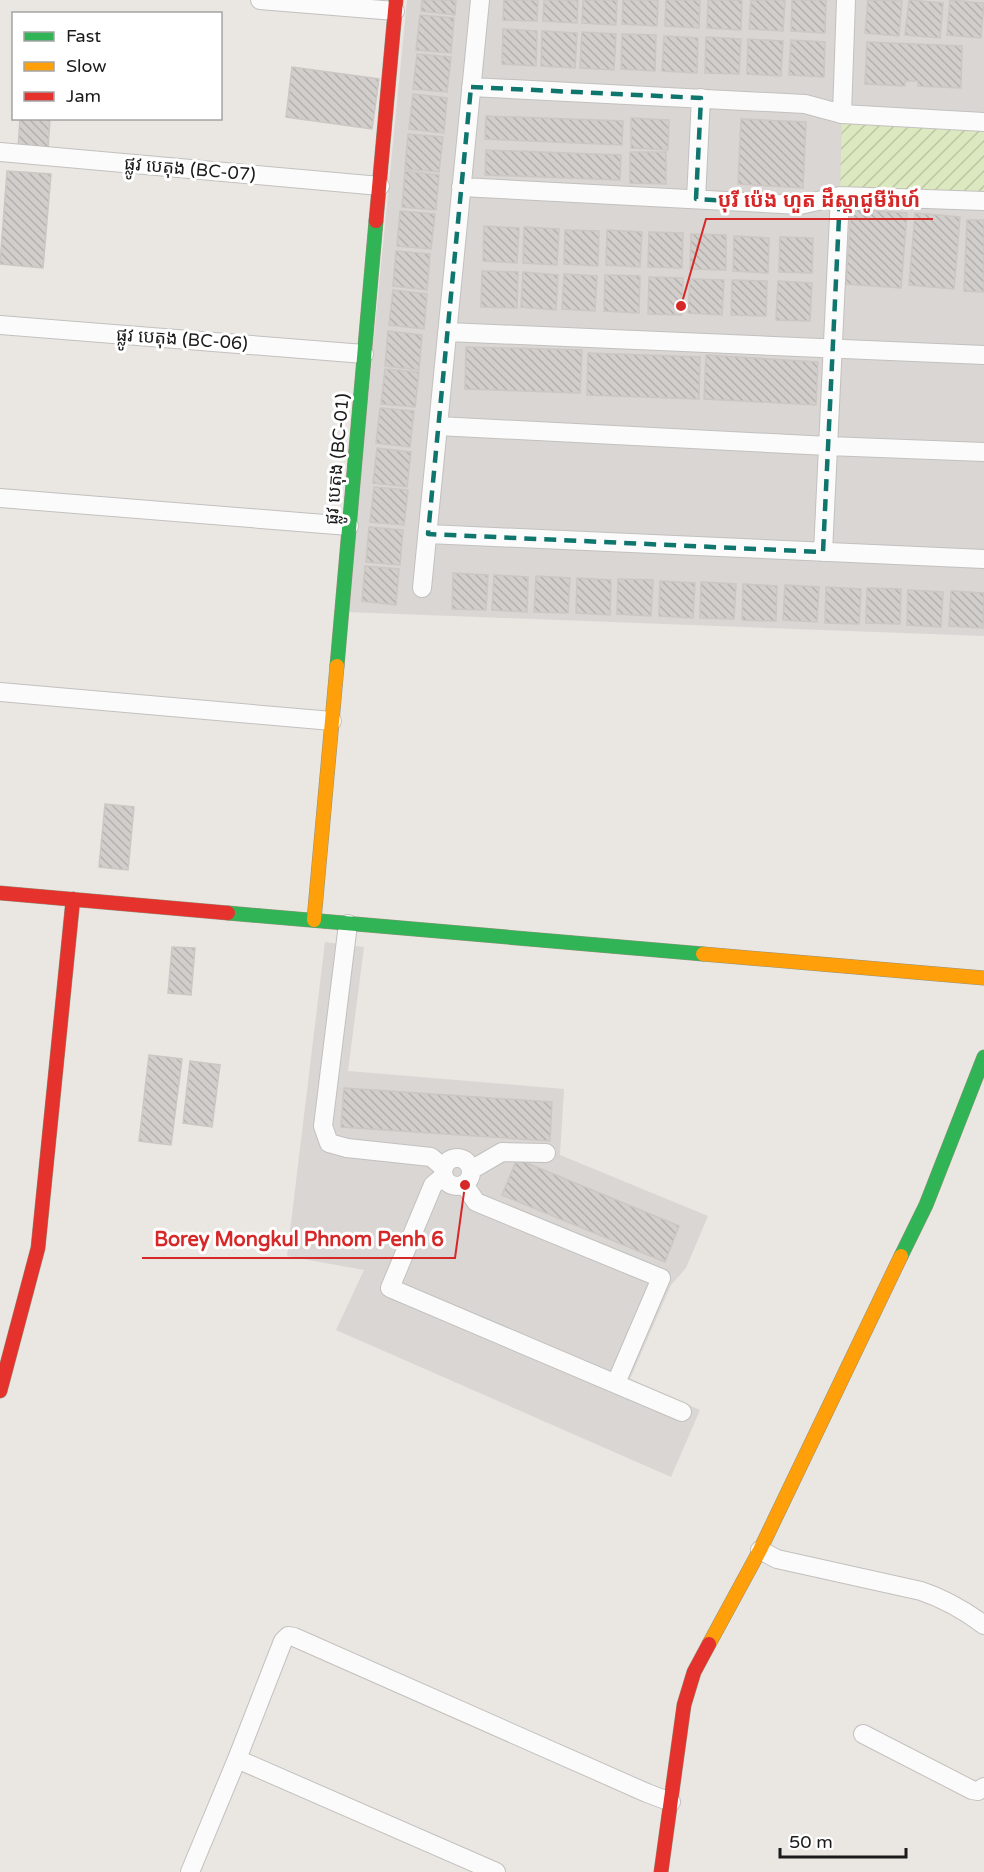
<svg xmlns="http://www.w3.org/2000/svg" width="984" height="1872" font-family="'Varela Round','Noto Sans Khmer',sans-serif">
<defs>
<pattern id="garden-furrows" width="10" height="10" patternUnits="userSpaceOnUse" patternTransform="scale(1.5)"><rect width="10" height="10" fill="#dce8bf"/><path d="M-1 1l2-2M0 10L10 0M9 11l2-2" fill="none" stroke="#bcc6a4"/></pattern>
<pattern id="building-back-hatch" width="6" height="6" patternUnits="userSpaceOnUse" patternTransform="scale(1.5)"><rect width="6" height="6" fill="#d2cecb"/><path d="M-1 5l2 2M0 0l6 6M5-1l2 2" fill="none" stroke="#b4b0ae"/></pattern>
</defs>
<rect width="100%" height="100%" fill="#eae6e2"/>
<path fill="#d9d6d4" d="M 407,0 L 984,0 L 984,636 L 347,612 Z
M 325,942 L 364,947 L 348,1071 L 564,1089 L 560,1155 L 708,1216 L 686,1268 L 671,1285 L 630,1379 L 700,1410 L 671,1477 L 336,1330 L 364,1270 L 287,1256 Z"/>
<path fill="url(#garden-furrows)" d="M 842,114 L 984,122 L 984,201 L 840,196 Z"/>
<path fill="url(#building-back-hatch)" stroke="#cdc7c4" stroke-width="1.5" d="M 422,0 L 456,0 L 455,15 L 421,11 Z
M 504,0 L 538,0 L 537,21 L 503,20 Z
M 544,0 L 578,0 L 577,23 L 543,21 Z
M 583,0 L 617,0 L 616,25 L 582,23 Z
M 623,0 L 658,0 L 657,26 L 622,24 Z
M 666,0 L 700,0 L 699,28 L 665,26 Z
M 708,0 L 742,0 L 741,30 L 707,28 Z
M 751,0 L 785,0 L 783,31 L 749,29 Z
M 792,0 L 826,0 L 825,33 L 791,31 Z
M 868,0 L 902,1 L 899,36 L 865,33 Z
M 909,0 L 943,3 L 940,38 L 905,35 Z
M 950,0 L 984,3 L 981,38 L 947,35 Z
M 420,15 L 454,18 L 451,53 L 416,50 Z
M 503,29 L 537,31 L 536,66 L 502,64 Z
M 542,31 L 577,33 L 575,68 L 541,66 Z
M 582,32 L 616,34 L 614,70 L 580,68 Z
M 622,34 L 656,35 L 655,71 L 621,69 Z
M 664,36 L 698,38 L 697,73 L 662,71 Z
M 706,37 L 741,39 L 739,74 L 705,73 Z
M 748,39 L 783,41 L 781,76 L 747,74 Z
M 791,40 L 825,42 L 824,77 L 789,75 Z
M 867,42 L 962,46 L 961,88 L 918,86 L 918,81 L 905,81 L 905,86 L 865,84 Z
M 417,54 L 451,57 L 447,92 L 413,89 Z
M 292,67 L 379,79 L 372,129 L 286,117 Z
M 413,94 L 447,98 L 444,133 L 409,129 Z
M 486,116 L 623,121 L 622,145 L 485,139 Z
M 20,118 L 50,118 L 48,150 L 18,149 Z
M 631,118 L 669,120 L 668,150 L 631,148 Z
M 741,119 L 806,122 L 803,188 L 738,184 Z
M 408,134 L 443,137 L 439,172 L 405,169 Z
M 486,150 L 621,155 L 620,180 L 485,175 Z
M 630,152 L 666,152 L 666,184 L 630,183 Z
M 7,171 L 51,174 L 43,268 L 0,264 Z
M 405,171 L 439,175 L 436,210 L 402,207 Z
M 851,209 L 907,213 L 901,288 L 846,284 Z
M 400,211 L 435,214 L 431,249 L 397,246 Z
M 915,213 L 960,217 L 954,289 L 909,285 Z
M 967,220 L 984,220 L 984,292 L 964,291 Z
M 484,226 L 519,228 L 517,263 L 483,261 Z
M 524,227 L 559,229 L 557,265 L 523,263 Z
M 565,230 L 599,231 L 598,266 L 564,264 Z
M 607,230 L 642,232 L 640,267 L 606,265 Z
M 649,232 L 683,233 L 682,268 L 648,267 Z
M 691,234 L 726,235 L 726,270 L 690,269 Z
M 734,236 L 769,238 L 768,273 L 733,271 Z
M 780,237 L 813,238 L 812,273 L 779,272 Z
M 396,251 L 430,254 L 427,290 L 393,286 Z
M 482,271 L 518,272 L 517,308 L 481,307 Z
M 523,272 L 558,275 L 556,310 L 521,307 Z
M 564,274 L 597,276 L 595,311 L 562,309 Z
M 605,275 L 640,276 L 639,313 L 604,311 Z
M 649,277 L 683,278 L 682,315 L 648,314 Z
M 690,279 L 724,280 L 722,315 L 688,313 Z
M 732,280 L 767,281 L 766,316 L 731,315 Z
M 778,281 L 812,283 L 810,321 L 776,320 Z
M 393,290 L 427,294 L 424,329 L 389,325 Z
M 388,331 L 422,335 L 419,370 L 385,366 Z
M 466,347 L 582,350 L 580,393 L 465,389 Z
M 588,353 L 700,357 L 699,399 L 587,395 Z
M 706,355 L 818,362 L 816,405 L 704,399 Z
M 385,369 L 419,372 L 415,407 L 381,404 Z
M 380,408 L 414,411 L 410,447 L 376,443 Z
M 377,448 L 411,452 L 407,487 L 373,483 Z
M 374,487 L 408,490 L 404,525 L 370,522 Z
M 369,527 L 403,530 L 400,565 L 366,562 Z
M 365,566 L 399,569 L 396,605 L 362,601 Z
M 453,573 L 488,575 L 486,610 L 452,609 Z
M 494,575 L 528,577 L 527,612 L 492,610 Z
M 536,576 L 570,578 L 568,613 L 534,612 Z
M 577,578 L 611,580 L 610,615 L 576,613 Z
M 618,579 L 653,580 L 651,616 L 617,614 Z
M 660,581 L 695,583 L 693,618 L 659,616 Z
M 701,582 L 736,584 L 734,619 L 700,618 Z
M 743,584 L 777,586 L 776,621 L 742,620 Z
M 785,585 L 819,587 L 817,622 L 783,620 Z
M 826,587 L 861,589 L 859,624 L 825,623 Z
M 867,588 L 901,589 L 900,624 L 866,623 Z
M 908,590 L 943,592 L 941,627 L 907,625 Z
M 951,591 L 984,593 L 983,628 L 949,626 Z
M 105,804 L 134,807 L 128,870 L 99,867 Z
M 172,947 L 195,948 L 191,995 L 168,993 Z
M 149,1055 L 182,1059 L 171,1145 L 139,1141 Z
M 190,1061 L 220,1065 L 212,1127 L 183,1123 Z
M 344,1088 L 552,1102 L 550,1141 L 341,1127 Z
M 517,1159 L 679,1226 L 665,1262 L 502,1195 Z"/>
<g fill="none" stroke-linecap="round" stroke-linejoin="round">
<defs>
<path id="street" d="M 260,0 L 395,11
M 471,87 L 805,104 L 842,114 L 984,122
M 842,114 L 846,0
M 0,152 L 380,186
M 461,187 L 800,205 L 840,196 L 984,201
M 696,199 L 701,98
M 0,325 L 364,354
M 447,332 L 984,355
M 438,426 L 828,446 L 984,452
M 0,498 L 349,526
M 428,534 L 984,559
M 823,552 L 840,196
M 422,588 L 480,0
M 0,692 L 332,721
M 348,924 L 323,1126 L 329,1143 L 347,1148 L 431,1157 L 444,1168
M443 1172a14 14 0 1 1 28 0a14 14 0 1 1-28 0Z
M 471,1170 L 502,1152 L 546,1153
M 444,1176 L 433,1185 L 390,1288 L 682,1412
M 464,1184 L 476,1202 L 661,1278 L 616,1383
M 760,1550 L 777,1559 L 921,1591 C 945,1599 964,1610 984,1625
M 863,1734 L 972,1790 L 978,1791 L 984,1787
M 237,1759 L 496,1872
M 190,1872 L 237,1759 L 283,1641 L 288,1636 L 294,1637 L 647,1793 L 671,1802"/>
<path id="fast" d="M 337,666 L 376,221
M 228,913 L 703,954
M 901,1256 L 926,1205 L 984,1057"/>
<path id="slow" d="M 314,920 L 337,666
M 703,954 L 984,978
M 709,1644 L 760,1550 L 901,1256"/>
<path id="jam" d="M 376,221 L 396,0
M 0,893 L 228,913
M 0,1391 L 38,1248 L 73,899
M 661,1872 L 684,1705 L 694,1672 L 709,1644"/>
</defs>
<use href="#street" stroke="#c2c1bf" stroke-width="20"/>
<use href="#fast" stroke="#94917b" stroke-width="15"/>
<use href="#slow" stroke="#94917b" stroke-width="15"/>
<use href="#jam" stroke="#94917b" stroke-width="15"/>
<use href="#street" stroke="#fcfbfb" stroke-width="18"/>
<use href="#fast" stroke="#30b455" stroke-width="14"/>
<use href="#slow" stroke="#ff9f0a" stroke-width="14"/>
<use href="#jam" stroke="#e5322d" stroke-width="14"/>
</g>
<path fill="none" stroke="#0f766e" stroke-width="4.5" stroke-dasharray="12 8" stroke-linejoin="round" d="M 471,87 L 701,98 L 696,199 L 800,205 L 840,196 L 823,552 L 428,534 Z"/>
<g text-anchor="middle" stroke-width="6" stroke-linejoin="round" paint-order="stroke">
<g font-size="18" fill="#1b1b1b" stroke="#fff">
<text transform="translate(190 169) rotate(5)" y="6">ផ្លូវ បេតុង (BC-07)</text>
<text transform="translate(182 339) rotate(4)" y="6">ផ្លូវ បេតុង (BC-06)</text>
<text transform="translate(337 459) rotate(-85)" y="6">ផ្លូវ បេតុង (BC-01)</text>
</g>
</g>
<path fill="none" stroke="#d62828" stroke-width="2" d="M681 306L706 219H933M465 1185L455 1258H142"/>
<g fill="#d62828" stroke="#fff" stroke-width="2">
<circle cx="681" cy="306" r="6"/>
<circle cx="465" cy="1185" r="6"/>
</g>
<g font-size="20" text-anchor="middle" font-weight="bold" fill="#d62828" stroke="#fff" stroke-width="6" stroke-linejoin="round" paint-order="stroke">
<text x="819" y="207">បុរី ប៉េង ហួត ដឹស្តាជូមីរ៉ាហ៍</text>
<text x="299" y="1246">Borey Mongkul Phnom Penh 6</text>
</g>
<rect x="12" y="12" width="210" height="108" fill="#ffffff" stroke="#a4a4a4" stroke-width="1.5"/>
<rect x="24" y="32" width="30" height="9" fill="#30b455" stroke="#a4a4a4" stroke-width="1.5"/>
<text x="66" y="42" font-size="18" fill="#1b1b1b">Fast</text>
<rect x="24" y="62" width="30" height="9" fill="#ff9f0a" stroke="#a4a4a4" stroke-width="1.5"/>
<text x="66" y="72" font-size="18" fill="#1b1b1b">Slow</text>
<rect x="24" y="92" width="30" height="9" fill="#e5322d" stroke="#a4a4a4" stroke-width="1.5"/>
<text x="66" y="102" font-size="18" fill="#1b1b1b">Jam</text>
<path d="M780 1848v9h126v-9" fill="none" stroke="#1b1b1b" stroke-width="3"/>
<text x="789" y="1848" font-size="18" fill="#1b1b1b" stroke="#ffffff" stroke-width="4.5" paint-order="stroke">50 m</text>
</svg>
